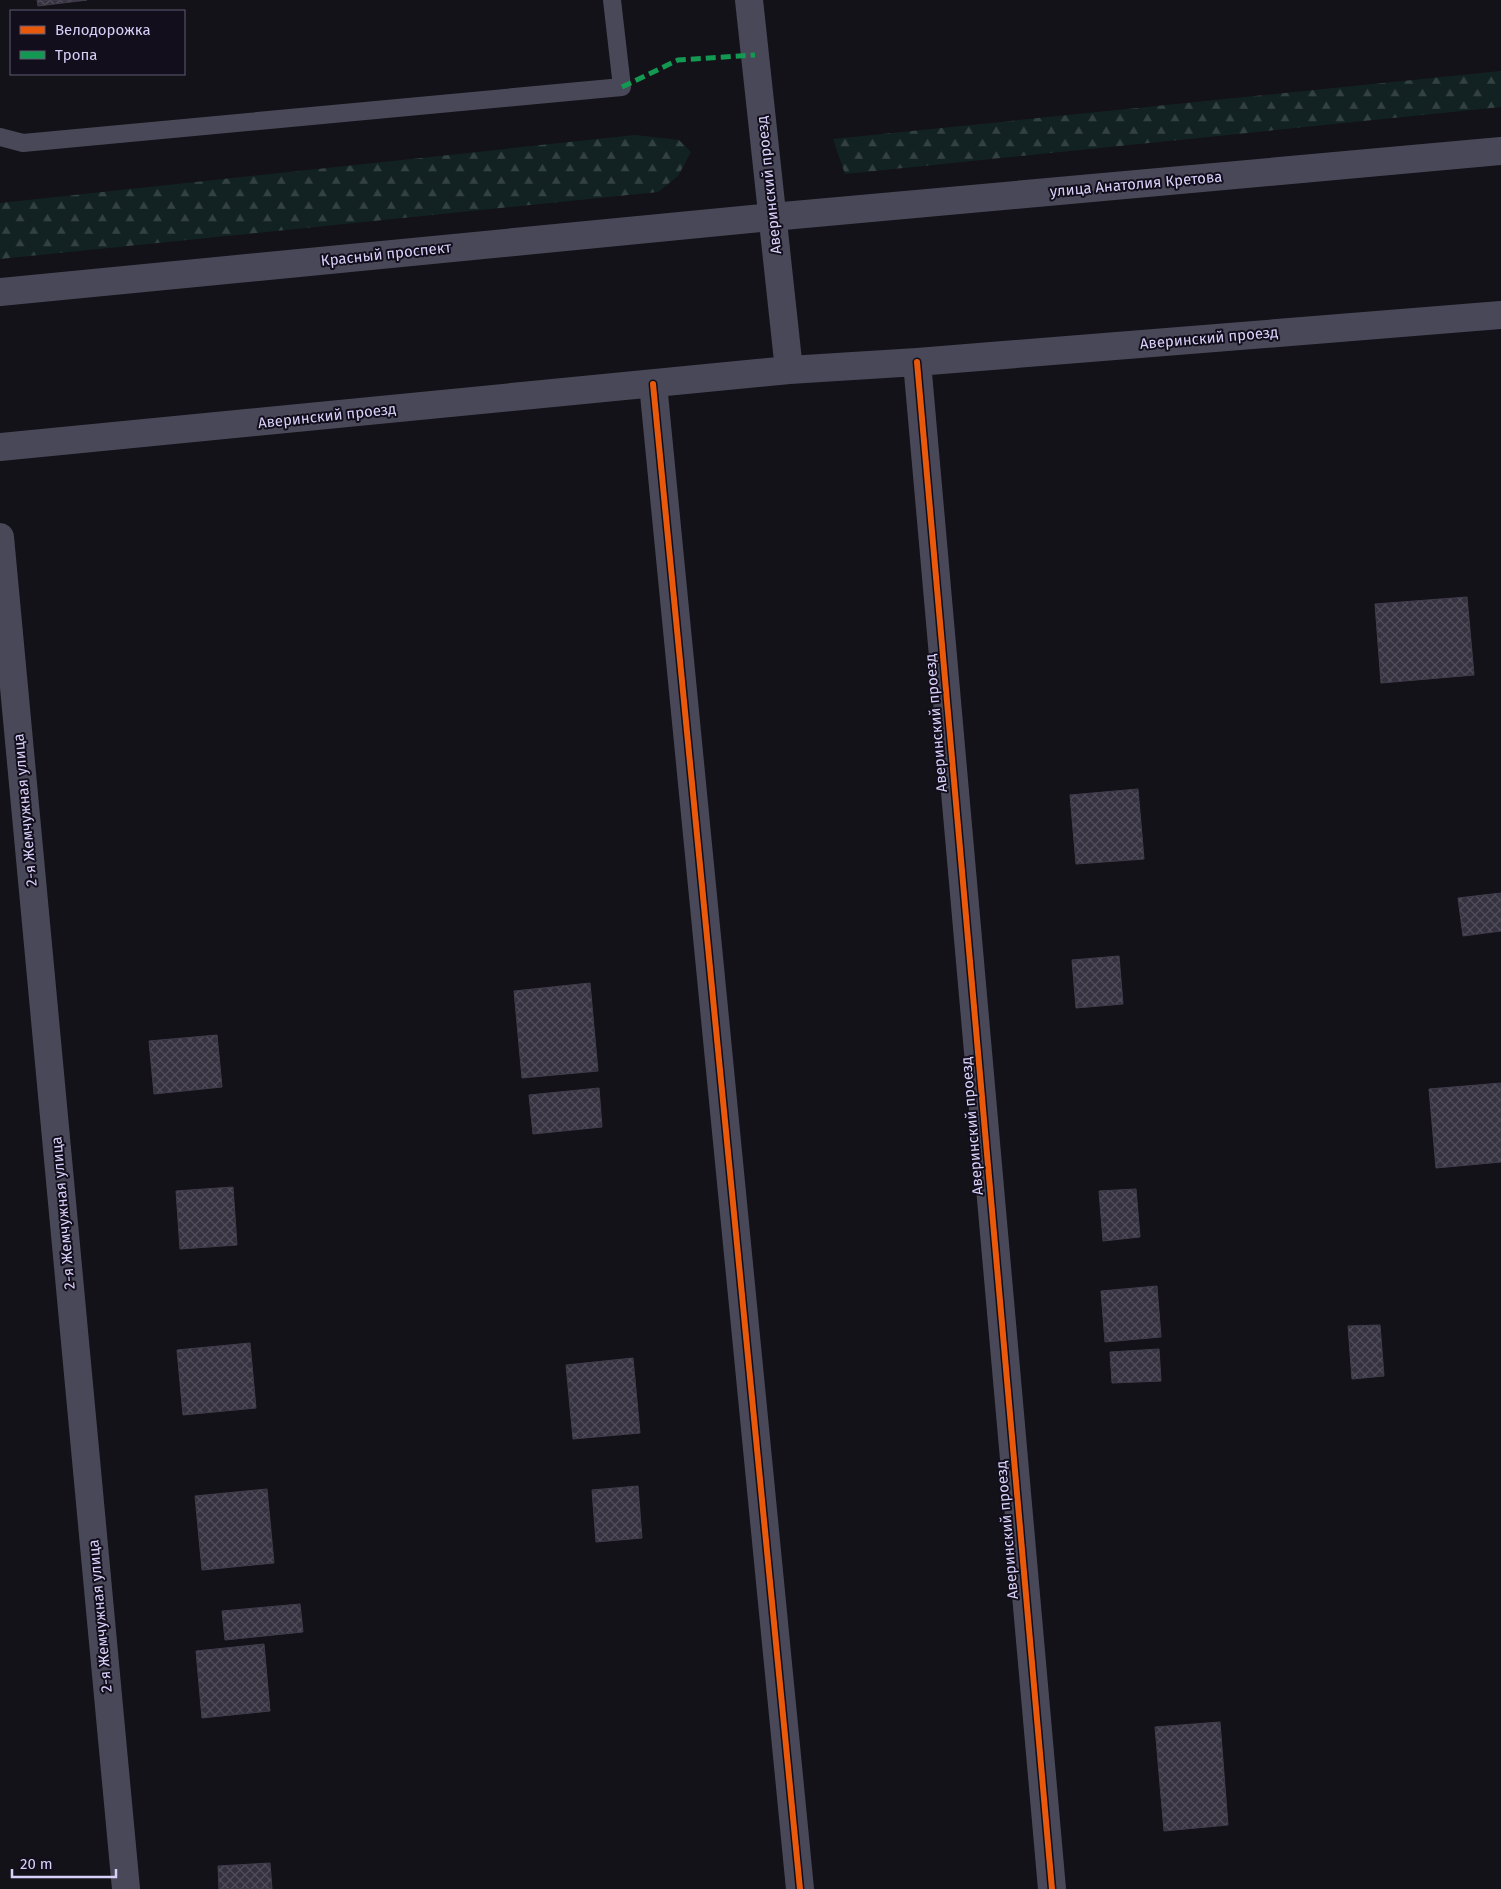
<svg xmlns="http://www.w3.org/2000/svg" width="1501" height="1889" font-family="'Fira Sans',sans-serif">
<defs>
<pattern id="forest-firs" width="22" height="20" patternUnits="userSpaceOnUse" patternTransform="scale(1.25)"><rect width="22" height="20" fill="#122223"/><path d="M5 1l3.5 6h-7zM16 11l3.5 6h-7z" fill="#344144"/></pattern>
<pattern id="building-cross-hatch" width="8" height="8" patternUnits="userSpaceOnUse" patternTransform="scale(1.25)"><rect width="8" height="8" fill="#36323f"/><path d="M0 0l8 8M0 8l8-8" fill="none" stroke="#524f5c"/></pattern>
</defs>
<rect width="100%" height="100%" fill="#131218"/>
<path fill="url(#forest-firs)" d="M 1501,71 L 1501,107 L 845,174 L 833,139 Z
M 635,135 L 679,140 L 691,152 L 678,176 L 658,192 L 0,259 L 0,203 Z"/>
<path fill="url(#building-cross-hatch)" stroke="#413c4b" d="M 37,0 L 87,0 L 38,6 Z
M 1467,597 L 1474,675 L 1381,683 L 1375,604 Z
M 1138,789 L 1144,859 L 1076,864 L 1070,795 Z
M 1501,893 L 1501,931 L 1463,936 L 1458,898 Z
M 1119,956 L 1123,1004 L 1076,1008 L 1072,960 Z
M 590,983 L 598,1071 L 522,1078 L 514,991 Z
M 217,1035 L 222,1087 L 154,1094 L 149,1041 Z
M 1501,1083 L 1501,1162 L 1436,1168 L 1429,1089 Z
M 599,1088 L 602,1127 L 533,1134 L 529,1095 Z
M 233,1187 L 237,1245 L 180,1249 L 176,1191 Z
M 1136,1189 L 1140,1237 L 1103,1241 L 1099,1191 Z
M 1157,1286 L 1161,1337 L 1105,1342 L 1101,1291 Z
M 1380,1325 L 1384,1376 L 1352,1379 L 1348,1326 Z
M 250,1343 L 256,1408 L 183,1415 L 177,1350 Z
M 1159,1349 L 1161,1381 L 1112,1383 L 1110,1352 Z
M 633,1358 L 640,1433 L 573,1439 L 566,1365 Z
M 638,1486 L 642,1538 L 596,1542 L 592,1490 Z
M 267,1489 L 274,1563 L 202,1570 L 195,1496 Z
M 300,1604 L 303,1632 L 225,1640 L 222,1611 Z
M 264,1644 L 270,1711 L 202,1718 L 196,1651 Z
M 1220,1722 L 1228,1825 L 1164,1831 L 1155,1727 Z
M 270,1863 L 272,1889 L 219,1889 L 218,1866 Z"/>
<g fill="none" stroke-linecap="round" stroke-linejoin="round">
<path stroke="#494858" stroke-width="18" d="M 0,137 L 23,143 L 622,87 L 612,0"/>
<path stroke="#494858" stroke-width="28" d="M 749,0 L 789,370
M 0,292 L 772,217 L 1501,151
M 917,362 L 1052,1889
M 653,384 L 800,1889
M 0,447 L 789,370 L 917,362 L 1501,315
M 0,537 L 126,1889"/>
<path stroke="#139951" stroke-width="5" stroke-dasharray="10 5" stroke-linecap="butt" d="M 622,87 L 678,60 L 755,55"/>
<defs>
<path id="cycleway" d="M 917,362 L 1052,1889
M 653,384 L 800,1889"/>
</defs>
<use href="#cycleway" stroke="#120e1c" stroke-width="9"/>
<use href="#cycleway" stroke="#e8590c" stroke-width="6"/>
</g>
<g text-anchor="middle" stroke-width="4" stroke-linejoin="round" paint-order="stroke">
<g font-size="15" fill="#d8d0f8" stroke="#120e1c">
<text transform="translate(1136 184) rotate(-5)" y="5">улица Анатолия Кретова</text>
<text transform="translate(769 185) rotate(-96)" y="5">Аверинский проезд</text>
<text transform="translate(386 254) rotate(-6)" y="5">Красный проспект</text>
<text transform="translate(1209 338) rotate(-5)" y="5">Аверинский проезд</text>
<text transform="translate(327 416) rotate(-6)" y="5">Аверинский проезд</text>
<text transform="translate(936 723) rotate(-95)" y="5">Аверинский проезд</text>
<text transform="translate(25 810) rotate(-95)" y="5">2-я Жемчужная улица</text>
<text transform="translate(972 1126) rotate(-95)" y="5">Аверинский проезд</text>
<text transform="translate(63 1213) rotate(-95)" y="5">2-я Жемчужная улица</text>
<text transform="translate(1007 1530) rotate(-95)" y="5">Аверинский проезд</text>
<text transform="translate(100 1616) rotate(-95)" y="5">2-я Жемчужная улица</text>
</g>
</g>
<rect x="10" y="10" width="175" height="65" fill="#120e1c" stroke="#615c74"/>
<rect x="20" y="26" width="25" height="8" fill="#e8590c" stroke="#615c74"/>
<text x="55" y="35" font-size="15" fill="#d8d0f8">Велодорожка</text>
<rect x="20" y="51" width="25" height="8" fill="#139951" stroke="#615c74"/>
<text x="55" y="60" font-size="15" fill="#d8d0f8">Тропа</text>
<path d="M12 1869v8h104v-8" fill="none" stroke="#d8d0f8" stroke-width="2.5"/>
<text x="20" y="1869" font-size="15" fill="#d8d0f8" stroke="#120e1c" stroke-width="4" paint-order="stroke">20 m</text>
</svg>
